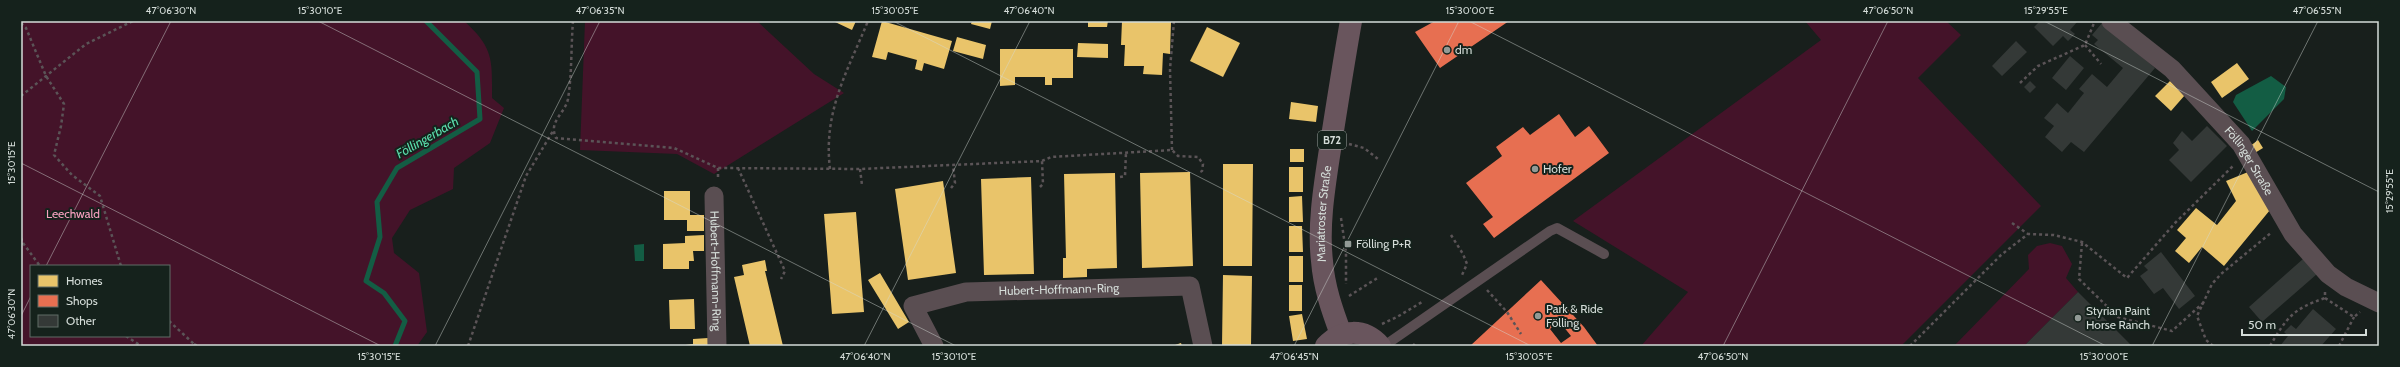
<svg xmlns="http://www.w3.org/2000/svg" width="2400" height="367" font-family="Cabin,sans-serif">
<rect width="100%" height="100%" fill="#181f1c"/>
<path fill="#441329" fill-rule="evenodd" d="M 21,21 L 464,21 C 494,48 492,60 492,98 L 504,108 L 490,143 L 454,168 L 453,189 L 410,210 L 392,238 L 394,253 L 419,273 L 427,332 L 417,346 L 21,346 ZM 31,266 L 169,266 L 169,336 L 31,336 Z
M 585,21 L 757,21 L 814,74 L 844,93 L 714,174 L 677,154 L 580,150 Z
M 1805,21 L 1946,21 L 1961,35 L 1918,78 L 2041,206 L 1901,346 L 1641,346 L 1688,292 L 1573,221 L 1821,40 Z
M 2050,243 L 2062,246 L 2072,264 L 2066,278 L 2078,292 L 2024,346 L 1954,346 L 2029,269 L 2028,255 L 2037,246 Z"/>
<path fill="#135d44" d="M 2271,76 L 2286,87 L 2284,99 L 2252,131 L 2233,102 L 2236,95 Z
M 644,244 L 644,261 L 635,261 L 634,245 Z"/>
<path fill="#e9c46a" d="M 833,21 L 856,21 L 852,30 Z
M 882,21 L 952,41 L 944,69 L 924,63 L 922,71 L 915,69 L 917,60 L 888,52 L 886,60 L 872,57 Z
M 972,21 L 992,21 L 990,29 L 971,24 Z
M 1088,21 L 1108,21 L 1107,27 L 1088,27 Z
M 1122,21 L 1171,22 L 1170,54 L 1163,53 L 1162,75 L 1143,74 L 1144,66 L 1124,66 L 1125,45 L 1121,45 Z
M 1207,27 L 1240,43 L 1223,77 L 1190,61 Z
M 957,37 L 986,45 L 983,59 L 953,51 Z
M 1078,43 L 1108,44 L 1108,58 L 1077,57 Z
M 1000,49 L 1073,49 L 1073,78 L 1052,78 L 1052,85 L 1045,85 L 1045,77 L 1015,77 L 1015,85 L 1000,86 Z
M 2237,63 L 2249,79 L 2222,98 L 2211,82 Z
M 2170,81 L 2185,95 L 2171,111 L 2155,96 Z
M 1291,102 L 1318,106 L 1316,122 L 1289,119 Z
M 2258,140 L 2263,148 L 2253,154 L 2249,147 Z
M 1290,149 L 1304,149 L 1304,162 L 1290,162 Z
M 1223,164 L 1253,164 L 1252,266 L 1223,266 Z
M 1289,167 L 1303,167 L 1303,192 L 1289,192 Z
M 1190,172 L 1193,266 L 1142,268 L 1140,173 Z
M 2248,172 L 2270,210 L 2224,266 L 2202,247 L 2189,263 L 2175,251 L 2186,238 L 2177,230 L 2196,208 L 2217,225 L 2236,201 L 2226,181 Z
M 1115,173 L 1117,268 L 1087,269 L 1087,277 L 1063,278 L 1063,258 L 1066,258 L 1064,174 Z
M 1031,177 L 1034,274 L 984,275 L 981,179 Z
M 943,181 L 956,273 L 908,280 L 895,189 Z
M 664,191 L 690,191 L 690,215 L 704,215 L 704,231 L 687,231 L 687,220 L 664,220 Z
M 1302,196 L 1303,222 L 1289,222 L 1289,197 Z
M 856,212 L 864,312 L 832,314 L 824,214 Z
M 1289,226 L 1302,226 L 1303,252 L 1289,252 Z
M 704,235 L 704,251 L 693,251 L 694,261 L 689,261 L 689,269 L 663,269 L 663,244 L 685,243 L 685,236 Z
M 1289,256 L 1303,256 L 1303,282 L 1289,282 Z
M 765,260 L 767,271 L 765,271 L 783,346 L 750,346 L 734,277 L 744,275 L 742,265 Z
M 880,273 L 909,322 L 898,329 L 868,280 Z
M 1223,275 L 1252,276 L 1251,346 L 1222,346 Z
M 1289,285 L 1302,285 L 1302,311 L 1289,311 Z
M 694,299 L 695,329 L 670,329 L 669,300 Z
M 1302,314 L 1307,339 L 1293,341 L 1289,316 Z
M 708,338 L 708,346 L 678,346 L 693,344 L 693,339 Z
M 1181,343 L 1182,346 L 1172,346 Z"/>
<path fill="#e76f51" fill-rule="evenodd" d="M 1435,21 L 1509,21 L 1440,68 L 1415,32 Z
M 1559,114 L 1575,137 L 1589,126 L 1609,153 L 1494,238 L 1483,224 L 1493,217 L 1466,183 L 1502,156 L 1496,147 L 1523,127 L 1530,135 Z
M 1541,280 L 1584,327 L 1598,346 L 1470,346 ZM 1559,321 L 1571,336 L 1561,343 L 1550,329 Z"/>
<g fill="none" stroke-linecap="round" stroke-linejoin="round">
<path stroke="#135d44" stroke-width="5" d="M 395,346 L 405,321 L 384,293 L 366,281 L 380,237 L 377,202 L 397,168 L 480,119 L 477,72 L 426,21"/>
</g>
<path fill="#343937" d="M 2040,21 L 2078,21 L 2070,30 L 2075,34 L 2068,41 L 2063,36 L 2053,46 L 2034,27 Z
M 2102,23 L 2155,68 L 2084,152 L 2071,142 L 2062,152 L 2045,137 L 2054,126 L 2044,118 L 2057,103 L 2068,113 L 2084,93 L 2079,89 L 2092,74 L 2107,87 L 2123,68 L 2094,44 L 2098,40 L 2092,35 Z
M 2016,41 L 2027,52 L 2002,76 L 1992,66 Z
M 2070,56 L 2084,68 L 2066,90 L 2052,78 Z
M 2030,81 L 2036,87 L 2030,93 L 2024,87 Z
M 2207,126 L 2227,146 L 2191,182 L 2169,160 L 2179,150 L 2173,143 L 2182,131 L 2192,141 Z
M 2161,252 L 2195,296 L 2179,309 L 2163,288 L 2154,294 L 2140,276 L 2148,270 L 2144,266 Z
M 2303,259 L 2317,274 L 2262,322 L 2249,307 Z
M 2078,292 L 2131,345 L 2130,346 L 2024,346 Z
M 2313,309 L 2336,329 L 2321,346 L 2280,346 L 2288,336 L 2284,332 L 2291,325 L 2296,329 Z"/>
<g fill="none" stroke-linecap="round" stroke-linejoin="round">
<path stroke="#5b5457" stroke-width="2.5" stroke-dasharray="3 3" stroke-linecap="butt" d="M 573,21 C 571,46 572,74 568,99 C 565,114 548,121 556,138 L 674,148 L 718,168 L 860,169 L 1042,161 L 1051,157 L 1172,150 L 1178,156 L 1198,157 L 1203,164 L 1202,171 L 1198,173
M 21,23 L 26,28 L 46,76 L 64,104 L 61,126 L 54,155 L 72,175 L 100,196 L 121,266
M 2085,45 L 2101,64
M 2020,83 L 2038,66 L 2085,45 L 2094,23
M 21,96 L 86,44 L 133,21
M 1349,144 L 1364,148 L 1378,159
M 1172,150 L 1170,69 L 1174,21
M 718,168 L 718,180
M 738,168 L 785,271 L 781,279
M 830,169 C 823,112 847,72 868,21
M 860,169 L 862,185
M 1120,177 L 1125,176 L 1126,153
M 1040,187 L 1043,184 L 1042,161
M 951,188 L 955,183 L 953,166
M 1341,218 L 1346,252 L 1346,284
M 2012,223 L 2028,234
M 1451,235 L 1463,254 L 1467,264 L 1462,275
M 21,238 L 23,243 L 21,244
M 23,243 L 40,266
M 2082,243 L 2079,279 L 2118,317 L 2172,331 L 2203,303
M 1487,290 L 1507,312 L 1521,334
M 2325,292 L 2325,298 L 2354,317 L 2360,312
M 1349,296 L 1379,277
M 169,321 L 194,344 L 193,346
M 1382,324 L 1397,317 L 1422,302
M 126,336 L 141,346
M 194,344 L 198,346
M 1413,344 L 1415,346
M 468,346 L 526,176 L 553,131
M 1910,346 L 2001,255 L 2028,234 L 2054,235 L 2082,242 L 2127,278 L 2175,223 L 2234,165
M 2213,346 L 2206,340 L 2197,316 L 2212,284 L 2221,274 L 2272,232
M 2270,346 C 2287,317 2293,309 2325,298
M 2339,346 L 2354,317"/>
<path stroke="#5a4e52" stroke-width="10" d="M 1384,346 L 1550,231 L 1557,228 L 1604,254"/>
<g stroke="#5a4e52" stroke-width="19">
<path id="s1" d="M 2111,21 L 2172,69 L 2241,144 L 2293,234 L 2328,274 L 2346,287 L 2379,303"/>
<path id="s2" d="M 714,196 L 717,346"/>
<path id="s3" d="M 934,346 L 913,306 L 966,292 L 1190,286 L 1203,346"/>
</g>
<g stroke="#69555d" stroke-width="22">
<path id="s4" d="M 1341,334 C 1332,310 1324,287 1322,261 C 1318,227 1324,189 1329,156 C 1336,111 1343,66 1351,21"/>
<path d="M 1326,346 C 1342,329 1364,328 1380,346"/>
</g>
</g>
<path fill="none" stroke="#d4dcd8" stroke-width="1" stroke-opacity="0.45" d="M 318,21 L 956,346M 893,21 L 1531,346M 1469,21 L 2106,346M 2044,21 L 2379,192M 21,163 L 381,346M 46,266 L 171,21M 21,316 L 31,296M 435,346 L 600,21M 864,346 L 1030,21M 1294,346 L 1459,21M 1723,346 L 1888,21M 2152,346 L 2318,21"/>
<g fill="#929a96" stroke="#15221c" stroke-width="1.5">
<circle cx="1447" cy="50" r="4"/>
<circle cx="1535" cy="169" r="4"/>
<rect x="1344" y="240" width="8" height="8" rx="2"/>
<circle cx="1538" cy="316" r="4"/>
<circle cx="2078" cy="318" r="4"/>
</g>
<g text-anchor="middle" stroke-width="4" stroke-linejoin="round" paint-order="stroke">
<rect fill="#15221c" stroke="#9ba4a0" stroke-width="1" x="1318" y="131" width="28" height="18" rx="3"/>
<g font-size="11" font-weight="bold" fill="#d4dcd8">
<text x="1332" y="144">B72</text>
</g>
<g font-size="12" fill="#d4dcd8" stroke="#15221c" text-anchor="start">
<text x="1455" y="54">dm</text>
<text x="1543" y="173">Hofer</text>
<text x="1356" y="248">Fölling P+R</text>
<text x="1546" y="313">Park &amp; Ride<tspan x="1546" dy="14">Fölling</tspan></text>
<text x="2086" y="315">Styrian Paint<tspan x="2086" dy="14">Horse Ranch</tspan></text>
</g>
<g font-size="12" fill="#d4dcd8" stroke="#15221c">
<text dy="4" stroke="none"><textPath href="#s1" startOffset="198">Föllinger Straße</textPath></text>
<text dy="4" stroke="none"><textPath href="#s4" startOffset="123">Mariatroster Straße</textPath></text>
<text dy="4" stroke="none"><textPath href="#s2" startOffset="75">Hubert-Hoffmann-Ring</textPath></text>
<text dy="4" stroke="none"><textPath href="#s3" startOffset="193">Hubert-Hoffmann-Ring</textPath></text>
</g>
<g font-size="12" fill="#f9a1c0" stroke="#15221c">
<text x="73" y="218">Leechwald</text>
</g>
<g font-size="13" font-style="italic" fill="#5bdfad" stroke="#15221c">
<text transform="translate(427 137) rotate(-30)" y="5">Föllingerbach</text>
</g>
</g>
<rect width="2400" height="367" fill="none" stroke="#15221c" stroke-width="44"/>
<rect x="30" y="265" width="140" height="72" fill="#15221c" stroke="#616c67"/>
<rect x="38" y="275" width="20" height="12" fill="#e9c46a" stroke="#616c67"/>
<text x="66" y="285" font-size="12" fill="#d4dcd8">Homes</text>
<rect x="38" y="295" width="20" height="12" fill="#e76f51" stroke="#616c67"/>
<text x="66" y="305" font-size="12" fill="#d4dcd8">Shops</text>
<rect x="38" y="315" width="20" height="12" fill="#343937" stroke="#616c67"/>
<text x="66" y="325" font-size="12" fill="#d4dcd8">Other</text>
<path d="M2242 329v6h124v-6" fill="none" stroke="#d4dcd8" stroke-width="2"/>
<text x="2248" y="329" font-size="12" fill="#d4dcd8" stroke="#15221c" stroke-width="3" paint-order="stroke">50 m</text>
<rect x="22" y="22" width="2356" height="323" fill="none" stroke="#d4dcd8" stroke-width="1.5"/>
<g font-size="10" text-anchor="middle" fill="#d4dcd8">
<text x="171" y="14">47°06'30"N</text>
<text x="320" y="14">15°30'10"E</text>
<text x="600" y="14">47°06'35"N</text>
<text x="895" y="14">15°30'05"E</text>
<text x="1029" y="14">47°06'40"N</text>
<text x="1470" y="14">15°30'00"E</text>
<text x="1888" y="14">47°06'50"N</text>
<text x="2046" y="14">15°29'55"E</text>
<text x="2317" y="14">47°06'55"N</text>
<text transform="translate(11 163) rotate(-90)" y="4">15°30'15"E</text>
<text transform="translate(2389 191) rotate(-90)" y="4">15°29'55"E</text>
<text transform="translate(11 314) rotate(-90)" y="4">47°06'30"N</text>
<text x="379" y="360">15°30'15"E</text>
<text x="865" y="360">47°06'40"N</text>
<text x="954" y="360">15°30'10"E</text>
<text x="1294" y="360">47°06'45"N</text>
<text x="1529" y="360">15°30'05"E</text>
<text x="1723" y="360">47°06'50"N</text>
<text x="2104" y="360">15°30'00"E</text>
</g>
</svg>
